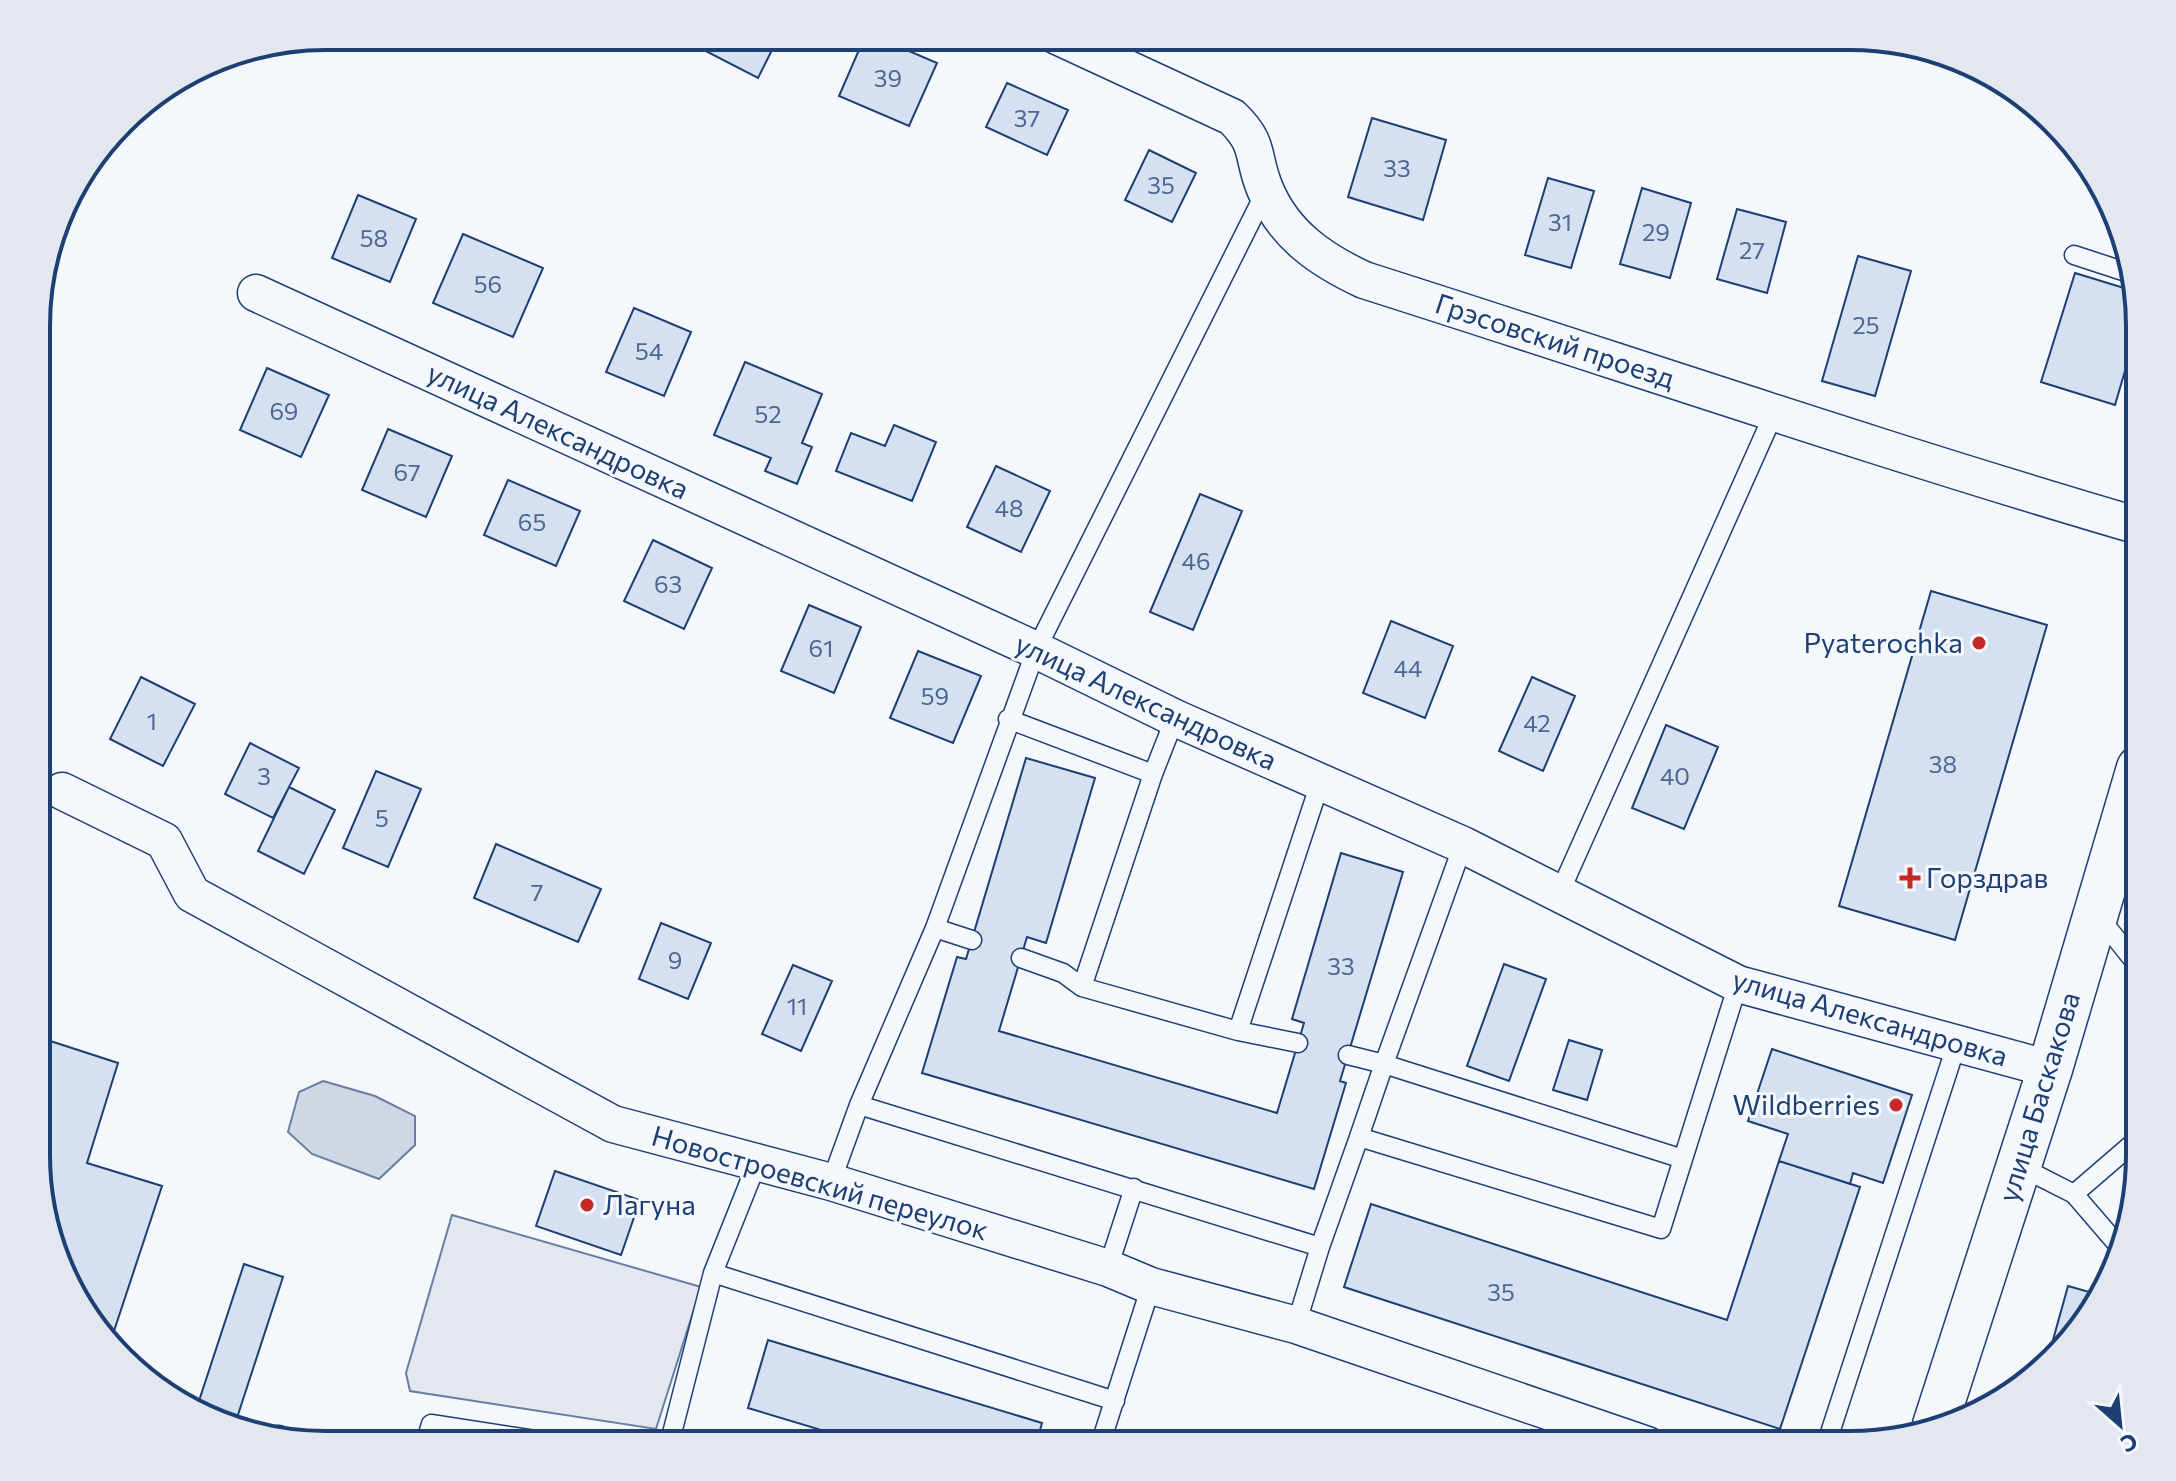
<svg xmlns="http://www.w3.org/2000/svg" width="2176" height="1481" font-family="Commissioner,sans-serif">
<rect width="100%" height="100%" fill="#f4f7fb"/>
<path fill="#e3e8f0" stroke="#687fa3" stroke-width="2" d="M 452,1215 L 701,1287 L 656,1429 L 410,1391 L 406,1373 Z"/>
<path fill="#cfd7e4" stroke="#687fa3" stroke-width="2" d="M 323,1081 L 375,1096 L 415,1116 L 415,1145 L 379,1179 L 312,1154 L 288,1132 L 299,1092 Z"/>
<path fill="#d5e0f0" stroke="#1d3f73" stroke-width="2" d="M 701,36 L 779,36 L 758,78 L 696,46 Z
M 865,36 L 874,36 L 937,63 L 909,126 L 839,96 Z
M 1007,83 L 1068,110 L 1047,155 L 986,127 Z
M 1372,118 L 1446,140 L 1423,220 L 1348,197 Z
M 1149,150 L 1196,173 L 1172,222 L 1125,200 Z
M 1548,178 L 1594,191 L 1571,268 L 1525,255 Z
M 1642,188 L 1691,203 L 1670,278 L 1620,264 Z
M 358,195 L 416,219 L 390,282 L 332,258 Z
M 1737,209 L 1786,222 L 1767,293 L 1717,279 Z
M 463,234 L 543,268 L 513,337 L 433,303 Z
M 1858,256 L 1911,271 L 1875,396 L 1822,381 Z
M 2075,273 L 2134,291 L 2139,323 L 2115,405 L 2041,382 Z
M 634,308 L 691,332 L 664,396 L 606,372 Z
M 745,362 L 822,394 L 802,443 L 812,447 L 797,484 L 765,471 L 771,458 L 714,435 Z
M 267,368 L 329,395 L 301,457 L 240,430 Z
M 894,425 L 936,442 L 912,501 L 836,471 L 851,433 L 885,446 Z
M 388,429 L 452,456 L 426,517 L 362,490 Z
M 996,466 L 1050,491 L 1021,552 L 967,527 Z
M 508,480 L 580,511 L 556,566 L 484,535 Z
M 1200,494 L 1242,511 L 1193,630 L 1150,612 Z
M 653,540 L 712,568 L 684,629 L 624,601 Z
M 1931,591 L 2047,625 L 1955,940 L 1839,906 Z
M 809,605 L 861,627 L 834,693 L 781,671 Z
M 1391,621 L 1453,646 L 1425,718 L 1363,693 Z
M 918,651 L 981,676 L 953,743 L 890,718 Z
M 141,677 L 195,704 L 163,766 L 110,739 Z
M 1532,677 L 1575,696 L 1543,771 L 1499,751 Z
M 1666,725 L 1718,747 L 1684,829 L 1632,808 Z
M 250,743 L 299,768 L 273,818 L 225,794 Z
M 1026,758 L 1095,778 L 1046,943 L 1027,937 L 999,1031 L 1277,1113 L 1304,1023 L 1292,1019 L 1341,853 L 1403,872 L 1340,1081 L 1346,1083 L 1314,1189 L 922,1073 L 957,957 L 966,959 Z
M 376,771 L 421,789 L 388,867 L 343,848 Z
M 289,787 L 335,810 L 304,874 L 258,851 Z
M 496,844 L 601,889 L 578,942 L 474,898 Z
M 661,923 L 711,943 L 688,999 L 639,979 Z
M 1504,964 L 1546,979 L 1509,1081 L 1467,1066 Z
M 793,965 L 832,981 L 801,1051 L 762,1034 Z
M 38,1037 L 118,1063 L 87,1163 L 162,1186 L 111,1340 L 75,1299 L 38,1192 Z
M 1569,1040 L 1602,1050 L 1587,1100 L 1553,1090 Z
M 1772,1049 L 1912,1095 L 1883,1183 L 1853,1173 L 1850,1184 L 1779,1161 L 1788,1134 L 1748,1121 Z
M 1779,1161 L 1860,1187 L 1780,1429 L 1344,1287 L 1371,1204 L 1727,1320 Z
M 555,1171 L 640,1200 L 621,1255 L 536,1226 Z
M 244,1264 L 283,1277 L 233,1430 L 196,1410 Z
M 2068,1286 L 2100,1295 L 2080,1331 L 2066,1343 L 2053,1340 Z
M 768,1340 L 1042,1423 L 1036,1445 L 871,1445 L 748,1408 Z
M 352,1438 L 374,1444 L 350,1444 Z"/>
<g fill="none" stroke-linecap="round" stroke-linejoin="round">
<defs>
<path id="lane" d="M 2074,255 L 2129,273
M 1175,718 L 1153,774 L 1082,987 L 1238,1031 L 1320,783
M 1008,719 L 1153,774
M 1463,845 L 1384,1064 L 1683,1159
M 1559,894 L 1775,411
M 2098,916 L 2139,967
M 935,928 L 972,940
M 1021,958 L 1063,973 L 1082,987
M 1238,1031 L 1298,1043
M 1348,1055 L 1384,1064 L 1359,1137
M 859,1105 L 1320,1247 L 1359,1137 L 1661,1229 L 1738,984
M 2019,1166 L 2074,1194 L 2123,1251
M 831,1182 L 859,1105 L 935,928 L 1036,650 L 1266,191
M 2074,1194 L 2139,1138
M 1108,1268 L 1134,1188
M 713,1273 L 1115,1401
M 1296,1325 L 1320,1247
M 278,1438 L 279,1435
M 425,1444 L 431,1424 L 562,1444
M 669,1445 L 713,1273 L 757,1163
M 1100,1445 L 1151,1286
M 1826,1445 L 1957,1043"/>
<path id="street" d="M 1057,36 L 1232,117 C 1261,145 1251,155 1265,189 C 1284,235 1321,260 1364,280 C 1622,362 1879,450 2139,526
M 256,293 L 1036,650 L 1175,718 L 1463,845 L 1738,984 L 2050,1069
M 62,791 L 164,841 L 192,894 L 613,1124 L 831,1182 L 1108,1268 L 1151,1286 L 1296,1325 L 1647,1445"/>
<path id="secondary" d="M 1935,1425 L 2050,1069 L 2139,768"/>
</defs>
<use href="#lane" stroke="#1d3f73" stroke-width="21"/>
<use href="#street" stroke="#1d3f73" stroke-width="39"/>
<use href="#secondary" stroke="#1d3f73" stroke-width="47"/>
<use href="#lane" stroke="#f4f7fb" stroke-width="18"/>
<use href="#street" stroke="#f4f7fb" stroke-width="36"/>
<use href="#secondary" stroke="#f4f7fb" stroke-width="44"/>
</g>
<g fill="#c62828" stroke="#f4f7fb" stroke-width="3">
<circle cx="1979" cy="643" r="8"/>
<path d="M1906 866h8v8h8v8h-8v8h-8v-8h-8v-8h8z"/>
<circle cx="1896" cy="1105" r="8"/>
<circle cx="587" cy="1205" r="8"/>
</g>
<g text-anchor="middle" stroke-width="6" stroke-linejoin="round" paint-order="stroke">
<g font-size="24" fill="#4b6792">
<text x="888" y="87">39</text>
<text x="1027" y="127">37</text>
<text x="1397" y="177">33</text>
<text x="1161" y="194">35</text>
<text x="1560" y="231">31</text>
<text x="1656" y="241">29</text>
<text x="374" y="247">58</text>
<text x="1752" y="259">27</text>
<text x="488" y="293">56</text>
<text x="1866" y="334">25</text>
<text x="649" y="360">54</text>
<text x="284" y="420">69</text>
<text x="768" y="423">52</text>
<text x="407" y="481">67</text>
<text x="1009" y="517">48</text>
<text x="532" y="531">65</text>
<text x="1196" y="570">46</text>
<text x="668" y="593">63</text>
<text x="821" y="657">61</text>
<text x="1408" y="677">44</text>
<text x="935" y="705">59</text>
<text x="152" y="730">1</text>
<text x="1537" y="732">42</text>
<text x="1943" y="773">38</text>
<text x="264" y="785">3</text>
<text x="1675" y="785">40</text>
<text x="382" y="827">5</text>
<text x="537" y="901">7</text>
<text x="675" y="969">9</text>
<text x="1341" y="975">33</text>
<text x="797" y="1015">11</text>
<text x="1501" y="1301">35</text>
</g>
<g font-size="28" fill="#1d3f73" stroke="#f4f7fb">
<text transform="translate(1555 341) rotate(18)" y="10">Грэсовский проезд</text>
<text transform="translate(558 431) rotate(25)" y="10">улица Александровка</text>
<text transform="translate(1146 702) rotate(25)" y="10">улица Александровка</text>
<text transform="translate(1870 1018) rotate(16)" y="10">улица Александровка</text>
<text transform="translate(2039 1097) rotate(-73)" y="10">улица Баскакова</text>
<text transform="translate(820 1183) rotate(16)" y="10">Новостроевский переулок</text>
</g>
<g font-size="28" fill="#1d3f73" stroke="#f4f7fb" text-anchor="end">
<text x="1963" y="653">Pyaterochka</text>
<text x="1926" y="888" text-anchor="start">Горздрав</text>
<text x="1880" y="1115">Wildberries</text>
<text x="603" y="1215" text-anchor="start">Лагуна</text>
</g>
</g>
<path d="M0 0H2176V1481H0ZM326 50H1850A276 276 0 0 1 2126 326V1155A276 276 0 0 1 1850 1431H326A276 276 0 0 1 50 1155V326A276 276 0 0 1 326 50Z" fill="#e3e8f0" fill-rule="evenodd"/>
<path fill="none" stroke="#1d3f73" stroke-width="4" d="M326 50H1850A276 276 0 0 1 2126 326V1155A276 276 0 0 1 1850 1431H326A276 276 0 0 1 50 1155V326A276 276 0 0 1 326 50Z"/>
<g transform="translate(2120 1425) rotate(153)" stroke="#f4f7fb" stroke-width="6" paint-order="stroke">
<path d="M0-6L14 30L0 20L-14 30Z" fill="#1d3f73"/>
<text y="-12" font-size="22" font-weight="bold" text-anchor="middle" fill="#1d3f73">С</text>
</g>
</svg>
